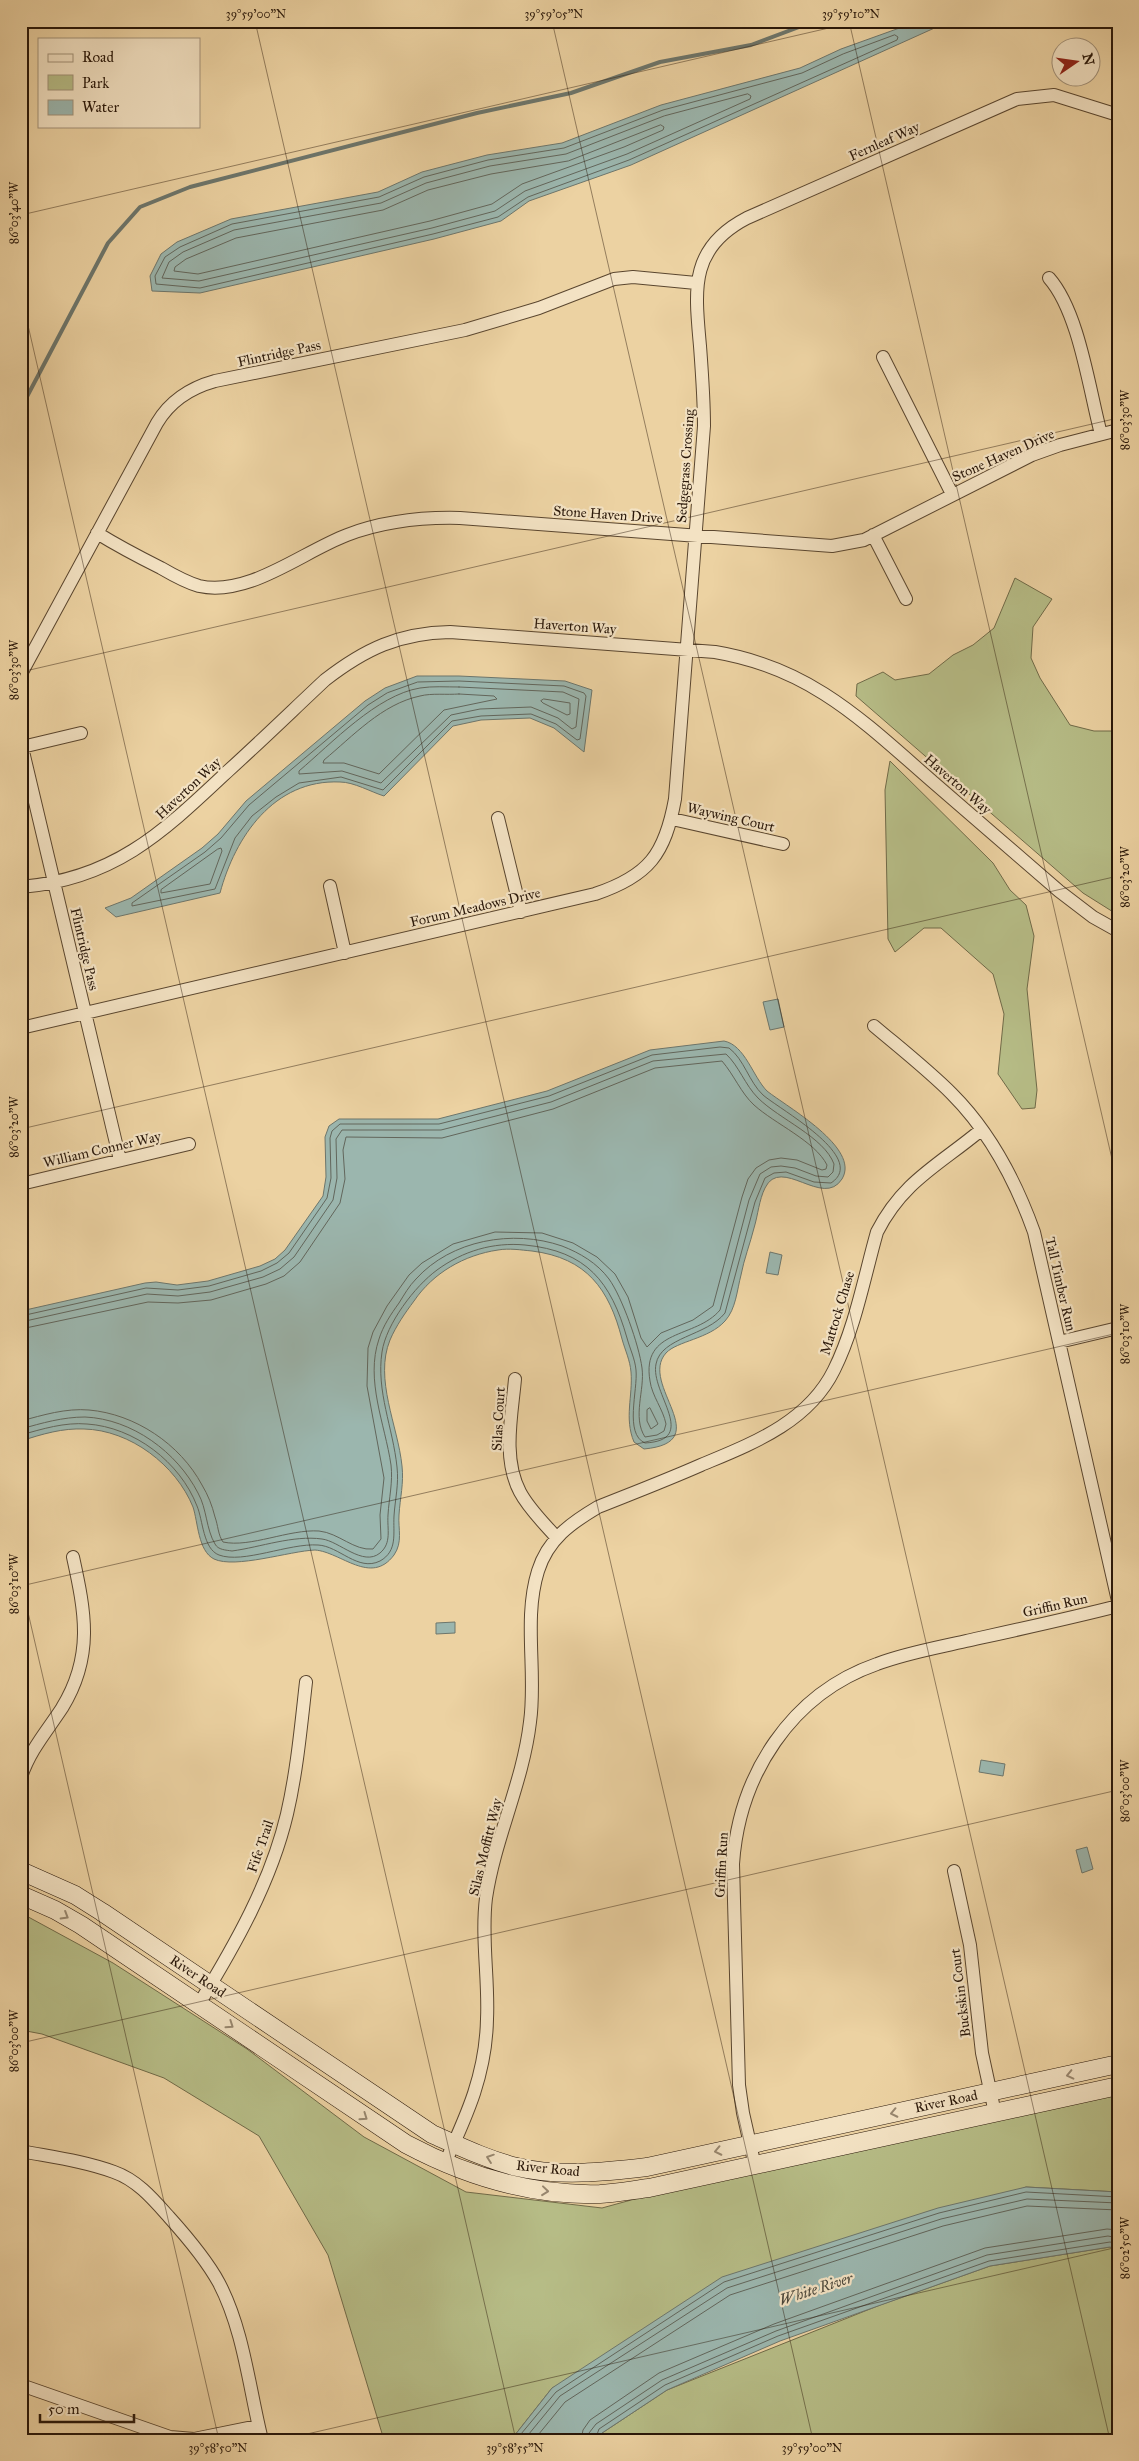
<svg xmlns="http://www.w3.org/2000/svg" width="1139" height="2461" font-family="'IM FELL Great Primer',serif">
<rect width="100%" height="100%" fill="#ecd2a2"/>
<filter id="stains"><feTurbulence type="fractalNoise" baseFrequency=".004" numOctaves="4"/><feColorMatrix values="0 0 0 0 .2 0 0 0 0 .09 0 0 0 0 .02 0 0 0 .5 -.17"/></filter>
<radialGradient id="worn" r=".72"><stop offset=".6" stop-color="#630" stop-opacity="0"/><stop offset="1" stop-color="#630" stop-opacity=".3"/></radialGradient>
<path fill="#b6bc86" stroke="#706a48" d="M 1015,578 L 1052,599 L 1033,627 L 1031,658 L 1040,678 L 1070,725 L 1094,731 L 1113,731 L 1118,739 L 1118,915 L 1083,893 L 856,696 L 857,684 L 883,672 L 895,680 L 929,674 L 953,655 L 973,645 L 994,628 Z
M 890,761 L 993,863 L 1010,890 L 1026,905 L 1034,936 L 1027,989 L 1037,1090 L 1035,1108 L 1022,1109 L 998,1074 L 1004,1014 L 993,974 L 941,928 L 924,928 L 895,952 L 888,939 L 885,790 Z
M 21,1913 L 113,1963 L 247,2049 L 364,2137 L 466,2192 L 602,2208 L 755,2166 L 1118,2093 L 1118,2192 L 1026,2187 L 552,2388 L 511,2440 L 384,2440 L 328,2255 L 259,2136 L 164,2078 L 42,2034 L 21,2030 Z
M 1110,2247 L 1118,2250 L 1118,2440 L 599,2440 L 602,2433 L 667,2390 L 880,2305 L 990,2266 Z"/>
<path fill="#9bb6ae" stroke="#6d766c" d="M 919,21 L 950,21 L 631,165 L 529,201 L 501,221 L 434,239 L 200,293 L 152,291 L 150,276 L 161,254 L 177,242 L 231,219 L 378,192 L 422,172 L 487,155 L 562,143 L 661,105 L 800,68 L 841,49 Z
M 417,676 L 459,676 L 565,681 L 592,690 L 584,752 L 554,728 L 530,718 L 481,720 L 453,726 L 384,796 C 371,792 354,782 340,782 C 274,779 235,837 220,893 L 116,917 L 105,908 L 131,898 L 202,848 L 218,834 L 246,801 L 365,701 L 385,688 Z
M 778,999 L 784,1027 L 770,1030 L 763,1002 Z
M 724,1041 C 745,1045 753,1077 767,1091 C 787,1107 861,1148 842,1179 C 823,1209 781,1155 765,1188 C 759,1200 758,1215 754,1228 C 750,1244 744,1259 741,1275 C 737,1290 736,1309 725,1321 C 709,1339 677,1341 666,1353 C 638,1384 718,1442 644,1449 L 634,1442 C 624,1418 633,1396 631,1372 C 630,1360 625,1350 622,1339 C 609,1289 587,1258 532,1251 C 521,1250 509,1248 498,1250 C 464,1255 433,1273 414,1301 C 405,1313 396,1326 390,1340 C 374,1379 398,1426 402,1466 C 404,1483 400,1498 399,1515 C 398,1529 403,1542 394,1555 C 371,1586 341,1552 315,1550 C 290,1551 235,1569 214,1559 C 198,1551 198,1522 193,1507 C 176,1465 130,1430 84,1429 C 63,1428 42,1434 21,1441 L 21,1311 L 145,1283 L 156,1282 L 177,1285 L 208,1281 L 260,1266 L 275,1259 L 285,1250 L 323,1196 L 326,1177 L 325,1137 L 329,1126 L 339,1119 L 438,1119 L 547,1091 L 650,1050 Z
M 770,1252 L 782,1255 L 778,1275 L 766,1273 Z
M 455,1622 L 455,1633 L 436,1634 L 436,1623 Z
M 981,1760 L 1005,1764 L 1003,1776 L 979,1772 Z
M 1087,1847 L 1093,1869 L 1082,1873 L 1076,1850 Z
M 1026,2187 L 1118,2192 L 1118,2250 L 1110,2247 L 990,2266 L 780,2341 L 667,2390 L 602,2433 L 599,2440 L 511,2440 L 552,2388 L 722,2277 L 938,2208 Z"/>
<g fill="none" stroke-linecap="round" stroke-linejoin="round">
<path stroke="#62665c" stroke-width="1" d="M 895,35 L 898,37 L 897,40 L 629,160 L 528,197 L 498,217 L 433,234 L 200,288 L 156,284 L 155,276 L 165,257 L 180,247 L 232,224 L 379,197 L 424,177 L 488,160 L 564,148 L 663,110 L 802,73 L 843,54 Z
M 748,94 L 751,96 L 750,99 L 627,154 L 525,191 L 495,211 L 432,228 L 199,281 L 162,278 L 169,262 L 183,252 L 234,230 L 381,203 L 426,183 L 490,166 L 566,154 L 664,116 Z
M 661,125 L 664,127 L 663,130 L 624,147 L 522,184 L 492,204 L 430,221 L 198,274 L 174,271 L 175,267 L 186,259 L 236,238 L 383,210 L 428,190 L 491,174 L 568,161 Z
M 418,682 L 459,681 L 564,686 L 584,693 L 586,696 L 580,739 L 577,740 L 556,724 L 531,714 L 481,716 L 452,721 L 383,790 L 341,777 L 299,783 L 276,797 L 252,816 L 235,838 L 215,889 L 132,906 L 132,903 L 205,852 L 221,838 L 249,805 L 368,705 L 387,693 Z
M 459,687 L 563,692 L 579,699 L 576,727 L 572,729 L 558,718 L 531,707 L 480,709 L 451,715 L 381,783 L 342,771 L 299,774 L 299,771 C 332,743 377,695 420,688 C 432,686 446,687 459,687 Z
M 459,694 L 494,696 L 497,699 L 444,710 L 379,774 L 344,763 L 323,763 L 324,760 C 353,736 382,704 420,696 C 432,693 446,695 459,694 Z
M 544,699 L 570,703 L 570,714 L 567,715 L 543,703 L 541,701 Z
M 218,849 L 221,848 L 222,851 L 210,884 L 161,893 L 161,890 Z
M 21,1316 L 146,1288 L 178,1290 L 209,1286 L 261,1271 L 277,1263 L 289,1253 L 327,1198 L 331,1178 L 330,1138 L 332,1131 L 340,1124 L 439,1124 L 549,1096 L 652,1055 L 720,1047 L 729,1048 C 744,1059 749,1082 763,1095 C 779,1109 869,1158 831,1183 L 814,1182 L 786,1172 L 774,1173 L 765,1178 L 755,1202 L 725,1313 C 707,1336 661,1337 656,1364 C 650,1393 700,1440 645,1443 C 624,1434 638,1390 636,1370 C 635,1359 630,1349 627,1338 C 611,1282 587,1251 525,1245 C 493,1242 463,1251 437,1270 C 415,1286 386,1324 382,1352 C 376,1391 393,1428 397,1467 C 399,1484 395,1500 394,1516 C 393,1533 398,1551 380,1561 C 358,1572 339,1546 318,1545 C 289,1543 243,1564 219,1555 C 203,1549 203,1520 197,1506 C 180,1462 134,1427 87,1424 C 65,1422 42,1429 21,1435
M 21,1322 L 147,1294 L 178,1296 L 210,1292 L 263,1277 L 280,1269 L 294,1257 L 333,1200 L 337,1178 L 336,1139 L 342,1130 L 441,1130 L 551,1102 L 653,1061 L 726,1054 C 739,1066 745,1085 758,1098 C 779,1119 824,1137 834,1164 L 833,1172 L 828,1177 L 816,1176 L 795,1168 L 781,1166 L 771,1167 L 760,1174 L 749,1200 L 720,1310 C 696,1339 641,1328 650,1381 C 652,1396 663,1409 666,1424 L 664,1431 L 657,1435 L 645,1437 C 632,1417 645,1390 642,1368 C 639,1345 622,1297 609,1279 C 597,1263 580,1253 562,1246 C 513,1229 451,1240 416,1279 C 409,1286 404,1295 399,1303 C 391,1314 383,1326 379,1339 C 365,1380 385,1424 391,1465 C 393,1482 389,1498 388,1515 C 387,1529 392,1543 380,1553 C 363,1567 339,1541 322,1539 C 293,1535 261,1547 232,1551 C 226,1550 218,1550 215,1544 C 206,1529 207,1509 198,1493 C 177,1452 132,1419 85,1417 C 63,1417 42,1423 21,1429
M 21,1329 L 148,1302 L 178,1303 L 211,1300 L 266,1284 L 284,1276 L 300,1262 L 340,1203 L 345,1179 L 343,1150 L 346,1137 L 442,1138 L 553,1109 L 655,1068 L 722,1061 C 734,1075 741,1093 754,1105 C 775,1124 815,1141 827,1165 L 826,1169 L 822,1170 L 797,1160 L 781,1158 L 769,1160 L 756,1168 L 748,1179 L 742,1197 L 713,1306 L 693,1320 L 661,1333 L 647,1347 L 641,1338 L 628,1297 L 615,1274 L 597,1257 L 573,1243 L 542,1233 L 495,1232 L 453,1244 L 422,1263 L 409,1275 L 387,1306 L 373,1332 L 368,1348 L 367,1386 L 384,1478 L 380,1515 L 381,1539 L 373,1549 C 354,1551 339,1533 319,1531 C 289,1529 250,1548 223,1542 C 218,1535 218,1525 215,1517 C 212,1505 208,1495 202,1485 C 180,1444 135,1414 89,1410 C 66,1408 43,1415 21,1421
M 650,1408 L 658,1424 L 651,1429 L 647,1421 L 647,1410 Z
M 516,2440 L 556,2392 L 724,2282 L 939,2213 L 1026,2192 L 1118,2197
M 524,2440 L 560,2396 L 727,2288 L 941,2219 L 1027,2199 L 1118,2203
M 534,2440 L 565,2402 L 730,2295 L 943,2226 L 1027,2206 L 1118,2210
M 581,2440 L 583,2430 L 590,2420 L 659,2373 L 774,2324 L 985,2248 L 1107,2229 L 1118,2230
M 588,2440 L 589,2433 L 596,2424 L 662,2380 L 776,2331 L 987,2255 L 1108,2236 L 1118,2238
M 595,2440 L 599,2429 L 665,2385 L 778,2336 L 989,2261 L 1110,2242 L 1118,2244"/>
<path stroke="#6d766c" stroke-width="4" d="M 21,408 L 108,243 L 140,207 L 190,187 L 477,113 L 571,93 L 660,62 L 751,45 L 815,21"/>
<defs>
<path id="minor" d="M 1049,278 C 1079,312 1089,389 1101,434
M 883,357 L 952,494
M 97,533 C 118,546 139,557 161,568 C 173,575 185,582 199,586 C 249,597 302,552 347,535 C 384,521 421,517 460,518 L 832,546 L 864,540 L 1032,455 L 1060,445 L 1118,430
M 873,535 L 906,599
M 21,674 L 157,423 C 170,401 190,388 215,381 L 465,330 L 539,308 L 614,279 L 633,277 L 696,283
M 21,743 L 120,1160
M 22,747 L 81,733
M 498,818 L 521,912
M 672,819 L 783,844
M 330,886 L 345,953
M 21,887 C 115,879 163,832 228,771 C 261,741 293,710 325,680 C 365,649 399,633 450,632 L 715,652 C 811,668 863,721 933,782 C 975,818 1017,855 1059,891 L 1093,917 L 1118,931
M 874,1026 C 900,1048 928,1070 952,1094 C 991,1133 1016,1182 1034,1232 L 1118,1601
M 21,1028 L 595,894 C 649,876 665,854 675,799 L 704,426 C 704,399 702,373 700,346 C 695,290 689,248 747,218 L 1017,99 L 1054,95 L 1118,115
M 21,1184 L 189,1144
M 1059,1342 L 1118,1328
M 515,1379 C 512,1414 502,1458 520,1492 C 529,1509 543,1522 556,1537
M 21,1777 C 30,1750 47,1731 62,1708 C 94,1656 85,1612 73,1557
M 954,1871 L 970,1945 L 982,2053 L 995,2113
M 199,2004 C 235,1945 271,1882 287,1814 C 297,1771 301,1726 306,1682
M 21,2151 C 52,2157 84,2161 114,2172 C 137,2180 153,2199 169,2217 C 187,2237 206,2259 219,2283 C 244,2331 249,2388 262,2440
M 445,2163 C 467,2115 486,2074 487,2019 C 489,1980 481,1938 486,1898 C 495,1838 523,1782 530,1722 C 537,1673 523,1619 538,1571 C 548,1539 571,1523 598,1507 C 633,1493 667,1480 701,1465 C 751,1444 808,1423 834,1370 C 855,1328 864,1278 877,1232 C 903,1181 939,1165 981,1130
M 755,2166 L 743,2113 L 739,2085 L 733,1864 C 739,1775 791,1694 877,1664 C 906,1653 936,1648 966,1641 C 1016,1630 1067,1619 1118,1606
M 21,2385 L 170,2437 L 194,2439 L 258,2426"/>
<path id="secondary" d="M 21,1871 L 75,1895 L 102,1912 L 432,2134 C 459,2146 488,2160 517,2167 C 559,2177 605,2172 647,2167 L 1118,2064
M 21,1895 L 55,1910 L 81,1925 L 406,2144 C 466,2176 531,2196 600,2194 C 616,2193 633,2190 649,2188 L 1118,2086"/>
</defs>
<use href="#minor" stroke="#5a462f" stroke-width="14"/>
<use href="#secondary" stroke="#291709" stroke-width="19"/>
<use href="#minor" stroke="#f3e2c3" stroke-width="12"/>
<use href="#secondary" stroke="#f3e2c3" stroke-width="18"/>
</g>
<defs><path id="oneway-chevron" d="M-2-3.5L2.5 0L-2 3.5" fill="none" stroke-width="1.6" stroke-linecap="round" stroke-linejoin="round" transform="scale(1.25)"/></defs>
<g stroke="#98876f">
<use href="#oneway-chevron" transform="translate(65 1916) rotate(31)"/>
<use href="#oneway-chevron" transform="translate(230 2025) rotate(34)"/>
<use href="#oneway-chevron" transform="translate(1070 2075) rotate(167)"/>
<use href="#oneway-chevron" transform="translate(894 2113) rotate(168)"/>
<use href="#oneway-chevron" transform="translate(364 2117) rotate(35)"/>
<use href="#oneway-chevron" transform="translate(718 2151) rotate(168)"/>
<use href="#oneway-chevron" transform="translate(490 2158) rotate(-161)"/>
<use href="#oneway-chevron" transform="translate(545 2191) rotate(6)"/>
</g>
<path fill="none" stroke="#291709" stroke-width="1" stroke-opacity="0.45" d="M 255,21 L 813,2440M 552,21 L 1110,2440M 849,21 L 1118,1185M 21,215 L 859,21M 21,295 L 516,2440M 21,672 L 1118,418M 21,1129 L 1118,876M 21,1582 L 219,2440M 21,1586 L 1118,1333M 21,2043 L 1118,1790M 281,2440 L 1118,2247"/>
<g text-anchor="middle" stroke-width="4.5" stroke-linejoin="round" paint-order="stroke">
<g font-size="14" fill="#291709" stroke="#f3e2c3">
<text transform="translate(884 141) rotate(-24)" y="5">Fernleaf Way</text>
<text transform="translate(279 353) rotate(-12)" y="5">Flintridge Pass</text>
<text transform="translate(1003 455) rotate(-24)" y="5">Stone Haven Drive</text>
<text transform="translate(685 466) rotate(-86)" y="5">Sedgegrass Crossing</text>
<text transform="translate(608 514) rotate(4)" y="5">Stone Haven Drive</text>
<text transform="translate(575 626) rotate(4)" y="5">Haverton Way</text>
<text transform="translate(958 784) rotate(41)" y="5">Haverton Way</text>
<text transform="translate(188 788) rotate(-43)" y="5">Haverton Way</text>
<text transform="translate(731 817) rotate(13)" y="5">Waywing Court</text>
<text transform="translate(475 907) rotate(-13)" y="5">Forum Meadows Drive</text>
<text transform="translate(85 949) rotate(77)" y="5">Flintridge Pass</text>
<text transform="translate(102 1149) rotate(-13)" y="5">William Conner Way</text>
<text transform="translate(1061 1284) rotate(77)" y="5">Tall Timber Run</text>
<text transform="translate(837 1313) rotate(-73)" y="5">Mattock Chase</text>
<text transform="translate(498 1419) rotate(-87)" y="5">Silas Court</text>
<text transform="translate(1055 1605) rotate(-13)" y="5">Griffin Run</text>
<text transform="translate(260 1846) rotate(-71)" y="5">Fife Trail</text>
<text transform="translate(485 1847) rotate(-76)" y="5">Silas Moffitt Way</text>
<text transform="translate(721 1865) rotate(-87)" y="5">Griffin Run</text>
<text transform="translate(198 1976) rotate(34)" y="5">River Road</text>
<text transform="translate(960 1993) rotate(-97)" y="5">Buckskin Court</text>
<text transform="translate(946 2101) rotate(-12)" y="5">River Road</text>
<text transform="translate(548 2168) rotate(6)" y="5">River Road</text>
</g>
<g font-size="15" font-style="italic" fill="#4b473b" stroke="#f3e2c3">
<text transform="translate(816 2289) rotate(-18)" y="5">White River</text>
</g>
</g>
<rect width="1139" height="2461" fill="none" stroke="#ecd2a2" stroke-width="55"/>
<rect x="38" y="38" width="162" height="90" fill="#f3e2c3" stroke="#a29179"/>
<rect x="48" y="54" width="25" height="8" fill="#f3e2c3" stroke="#a29179"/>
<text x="82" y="62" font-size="15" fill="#291709">Road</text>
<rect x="48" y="75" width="25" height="15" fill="#b6bc86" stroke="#a29179"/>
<text x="82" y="88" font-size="15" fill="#291709">Park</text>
<rect x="48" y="100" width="25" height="15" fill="#9bb6ae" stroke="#a29179"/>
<text x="82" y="112" font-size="15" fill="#291709">Water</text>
<g transform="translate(1076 62) rotate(77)"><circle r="24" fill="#f3e2c3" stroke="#a29179"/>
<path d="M0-4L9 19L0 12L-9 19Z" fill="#8f2418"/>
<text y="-8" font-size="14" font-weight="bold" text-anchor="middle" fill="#291709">N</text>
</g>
<path d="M40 2414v8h94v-8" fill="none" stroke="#291709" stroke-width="2.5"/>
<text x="48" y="2414" font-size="15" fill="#291709" stroke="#f3e2c3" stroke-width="4" paint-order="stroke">50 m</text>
<rect x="28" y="28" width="1084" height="2406" fill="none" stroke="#291709" stroke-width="2"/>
<g font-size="12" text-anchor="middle" fill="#291709">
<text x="256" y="18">39°59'00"N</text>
<text x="554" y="18">39°59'05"N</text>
<text x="851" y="18">39°59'10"N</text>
<text transform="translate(14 213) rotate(-90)" y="4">86°03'40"W</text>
<text transform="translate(1125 420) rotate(-90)" y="4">86°03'30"W</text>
<text transform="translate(14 670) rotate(-90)" y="4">86°03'30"W</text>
<text transform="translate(1125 877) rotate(-90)" y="4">86°03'20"W</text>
<text transform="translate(14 1127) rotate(-90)" y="4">86°03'20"W</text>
<text transform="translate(1125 1334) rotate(-90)" y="4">86°03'10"W</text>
<text transform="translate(14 1584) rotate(-90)" y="4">86°03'10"W</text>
<text transform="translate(1125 1791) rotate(-90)" y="4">86°03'00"W</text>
<text transform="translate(14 2041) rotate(-90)" y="4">86°03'00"W</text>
<text transform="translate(1125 2248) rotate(-90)" y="4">86°02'50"W</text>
<text x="218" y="2452">39°58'50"N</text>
<text x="515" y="2452">39°58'55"N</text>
<text x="812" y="2452">39°59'00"N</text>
</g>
<rect width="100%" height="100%" filter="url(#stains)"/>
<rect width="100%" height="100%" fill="url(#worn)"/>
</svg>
